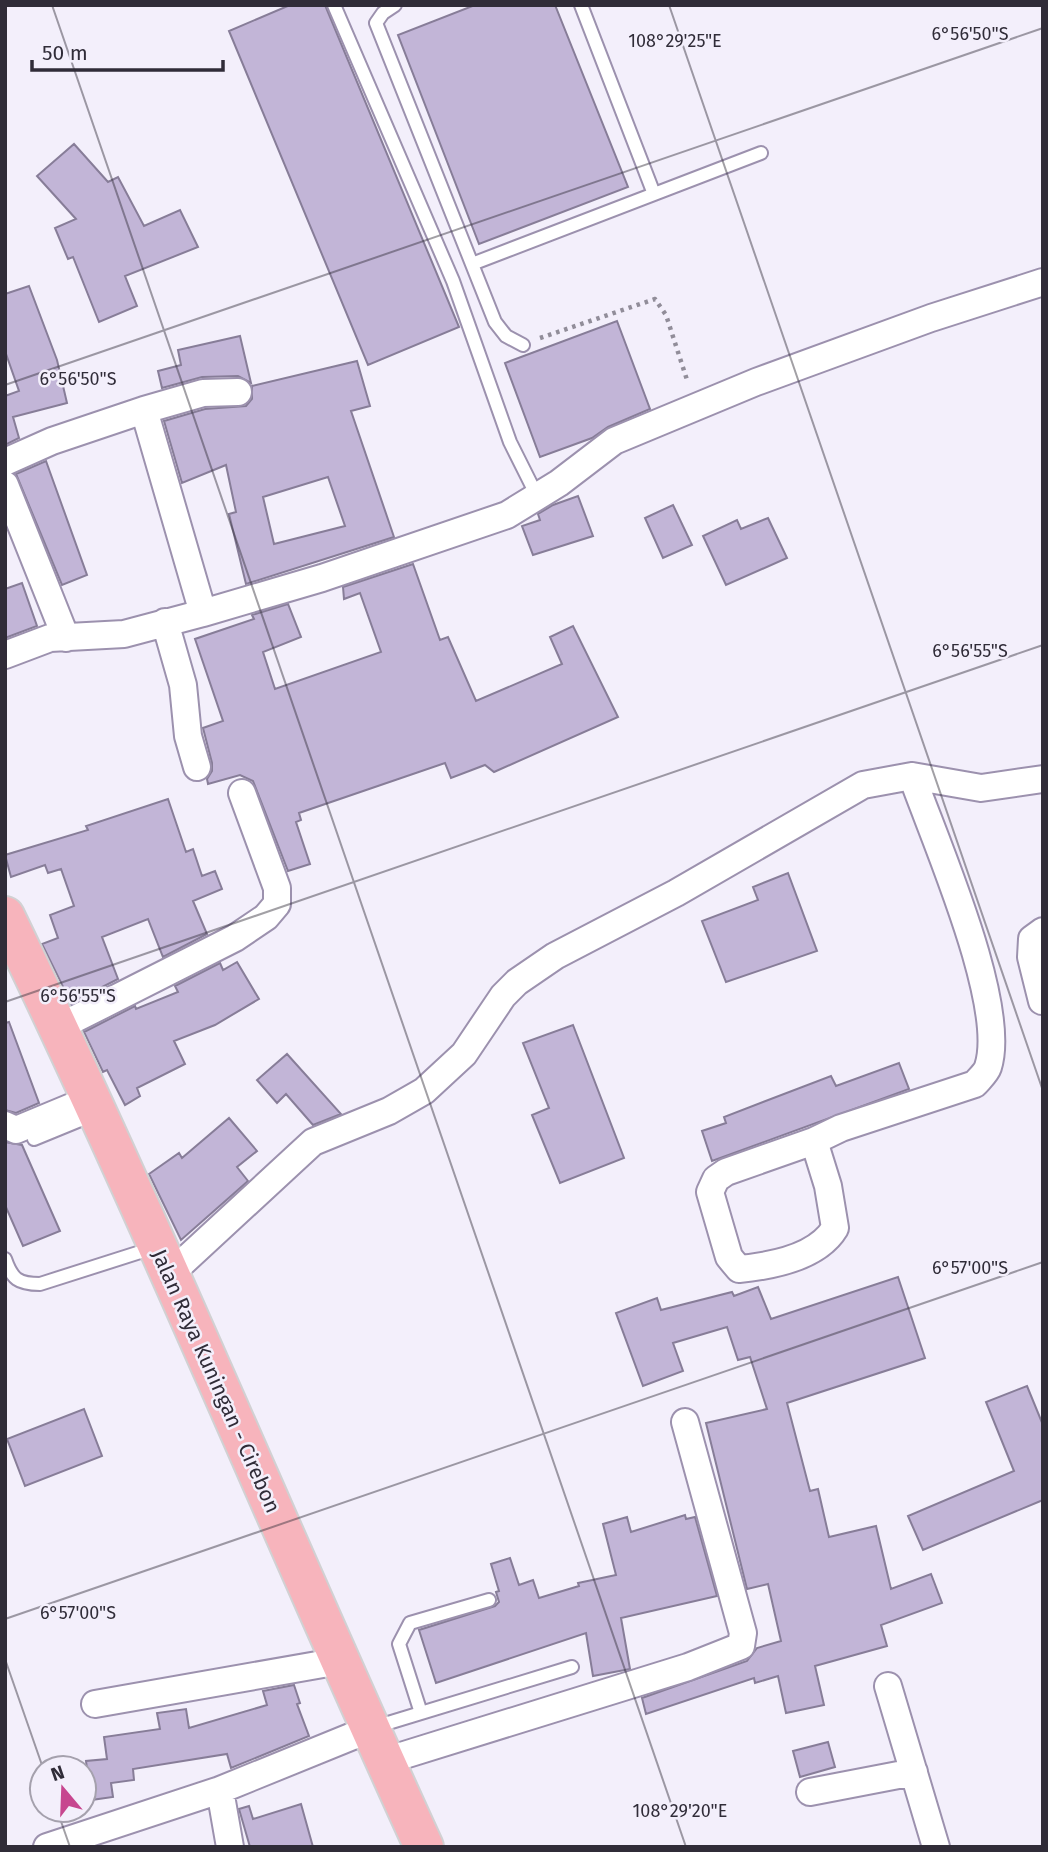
<svg xmlns="http://www.w3.org/2000/svg" width="1048" height="1852" font-family="'Fira Sans',sans-serif">
<rect width="100%" height="100%" fill="#f3effb"/>
<path fill="#c2b5d7" stroke="#877d98" stroke-width="2" fill-rule="evenodd" d="M 290,5 L 325,5 L 459,327 L 368,365 L 229,31 Z
M 475,5 L 555,5 L 628,187 L 479,244 L 398,35 Z
M 74,144 L 108,182 L 118,177 L 144,226 L 180,210 L 198,247 L 125,276 L 137,306 L 99,322 L 73,257 L 68,259 L 55,228 L 76,219 L 37,176 Z
M 29,286 L 57,360 L 67,403 L 13,417 L 19,438 L 5,445 L 5,396 L 19,391 L 5,351 L 5,294 Z
M 617,321 L 650,409 L 608,427 L 592,438 L 540,457 L 505,363 Z
M 240,336 L 251,383 L 238,376 L 202,377 L 162,388 L 158,371 L 181,365 L 178,350 Z
M 357,361 L 370,406 L 351,411 L 394,537 L 246,584 L 229,514 L 236,512 L 226,465 L 182,483 L 164,421 L 205,409 L 246,406 L 252,399 L 252,386 ZM 328,477 L 345,526 L 274,544 L 263,497 Z
M 46,461 L 87,575 L 62,585 L 16,474 Z
M 578,496 L 593,536 L 533,555 L 522,526 L 540,520 L 538,514 L 553,505 Z
M 673,505 L 692,545 L 663,558 L 645,518 Z
M 768,518 L 787,558 L 726,585 L 703,536 L 737,520 L 741,529 Z
M 413,564 L 440,640 L 448,637 L 476,701 L 562,664 L 550,637 L 573,626 L 618,717 L 494,772 L 485,765 L 451,778 L 445,763 L 299,813 L 301,820 L 296,822 L 310,864 L 288,871 L 253,781 L 240,775 L 208,784 L 207,779 L 212,771 L 212,763 L 203,728 L 223,721 L 195,639 L 254,619 L 252,615 L 288,604 L 301,637 L 263,652 L 275,689 L 381,652 L 360,593 L 344,599 L 343,587 Z
M 22,583 L 37,626 L 5,638 L 5,589 Z
M 168,799 L 186,852 L 193,849 L 202,876 L 215,871 L 222,889 L 193,901 L 207,934 L 163,957 L 148,919 L 102,937 L 118,979 L 71,1003 L 42,944 L 58,938 L 50,915 L 74,906 L 61,869 L 48,873 L 45,865 L 11,877 L 5,855 L 88,830 L 86,826 Z
M 788,873 L 817,951 L 726,982 L 702,921 L 758,900 L 753,887 Z
M 237,962 L 259,999 L 215,1025 L 174,1041 L 185,1064 L 137,1088 L 140,1096 L 125,1105 L 107,1070 L 103,1072 L 84,1032 L 135,1006 L 136,1009 L 178,992 L 175,986 L 220,963 L 223,970 Z
M 9,1022 L 39,1103 L 16,1113 L 5,1110 L 5,1023 Z
M 573,1025 L 624,1158 L 560,1183 L 532,1115 L 549,1108 L 523,1043 Z
M 287,1054 L 341,1114 L 313,1125 L 286,1094 L 277,1103 L 257,1080 Z
M 899,1063 L 909,1089 L 712,1161 L 702,1131 L 726,1123 L 724,1117 L 831,1076 L 836,1086 Z
M 229,1118 L 257,1151 L 237,1167 L 248,1181 L 181,1240 L 149,1174 L 179,1153 L 182,1158 Z
M 5,1142 L 22,1145 L 60,1231 L 23,1246 L 5,1205 Z
M 898,1277 L 925,1358 L 787,1403 L 810,1491 L 818,1489 L 829,1537 L 876,1526 L 891,1589 L 931,1574 L 942,1603 L 881,1625 L 887,1646 L 815,1666 L 824,1705 L 786,1713 L 778,1676 L 755,1683 L 754,1678 L 646,1714 L 642,1698 L 747,1661 L 757,1648 L 781,1641 L 768,1584 L 747,1589 L 706,1423 L 767,1409 L 750,1357 L 738,1360 L 727,1327 L 673,1343 L 683,1371 L 643,1386 L 616,1313 L 657,1298 L 661,1310 L 732,1292 L 734,1296 L 758,1287 L 771,1319 Z
M 1027,1386 L 1043,1425 L 1043,1500 L 923,1550 L 908,1516 L 1014,1471 L 986,1402 Z
M 84,1409 L 102,1456 L 25,1486 L 7,1439 Z
M 685,1515 L 686,1519 L 695,1517 L 717,1596 L 621,1618 L 630,1669 L 593,1676 L 586,1633 L 436,1683 L 419,1630 L 495,1606 L 499,1602 L 496,1592 L 499,1591 L 491,1564 L 510,1558 L 519,1585 L 533,1580 L 539,1598 L 579,1586 L 578,1583 L 616,1575 L 603,1524 L 627,1517 L 631,1532 Z
M 294,1685 L 300,1703 L 297,1704 L 309,1736 L 231,1768 L 227,1754 L 133,1769 L 134,1780 L 111,1783 L 113,1797 L 91,1800 L 86,1761 L 107,1759 L 104,1737 L 160,1729 L 157,1713 L 186,1709 L 189,1728 L 267,1705 L 263,1691 Z
M 828,1742 L 835,1767 L 800,1777 L 793,1751 Z
M 301,1804 L 313,1847 L 250,1847 L 239,1809 L 249,1806 L 253,1819 Z"/>
<g fill="none" stroke-linecap="round" stroke-linejoin="round">
<defs>
<path id="lane" d="M 334,5 L 453,281 L 510,442 L 537,496
M 395,5 L 383,13 L 376,23 L 495,322 L 506,336 L 523,345
M 581,5 L 654,194
M 472,264 L 761,153
M 34,1139 L 95,1114
M 5,1259 C 12,1279 18,1284 40,1284 L 156,1247
M 421,1713 L 399,1644 L 410,1623 L 489,1600
M 375,1727 L 572,1667"/>
<path id="street" d="M 5,462 L 52,441 L 144,410
M 5,485 L 66,638
M 203,613 L 144,410 L 203,393 L 238,392
M 165,622 L 183,685 L 188,736 L 197,767
M 5,655 L 50,638 L 124,634 L 203,613 L 322,578 L 507,515 L 559,483 L 614,441 L 756,382 L 931,318 L 1043,282
M 1042,1001 L 1031,957 L 1032,939 L 1043,931
M 59,1027 L 235,938 L 266,917 L 277,904 L 277,888 L 242,793
M 5,1125 L 16,1130 L 93,1098
M 814,1141 L 841,1128 L 975,1084 C 979,1079 986,1073 988,1067 C 1008,1005 935,841 912,776
M 814,1141 L 828,1186 L 835,1228 C 817,1258 771,1266 739,1269 L 729,1257 L 710,1192 L 716,1179 L 726,1172 Z
M 169,1275 L 313,1142 L 389,1111 L 424,1091 L 464,1054 L 503,996 L 517,982 L 555,956 L 676,893 L 863,785 L 912,776 L 981,788 L 1043,779
M 888,1686 L 936,1847
M 95,1704 L 340,1661
M 385,1761 L 688,1667 L 741,1646 L 743,1633 L 685,1422
M 810,1792 L 914,1772
M 47,1847 L 220,1790
M 230,1847 L 220,1790 L 370,1729"/>
<path id="highway" d="M 5,916 C 153,1222 282,1537 424,1847"/>
</defs>
<use href="#lane" stroke="#9c91ae" stroke-width="16"/>
<use href="#street" stroke="#9c91ae" stroke-width="30"/>
<use href="#highway" stroke="#d1d1d3" stroke-width="42"/>
<path stroke="#918d99" stroke-width="4.5" stroke-dasharray="3.5 5" stroke-linecap="butt" d="M 540,338 L 655,299 L 666,315 L 688,383"/>
<use href="#lane" stroke="#fff" stroke-width="12"/>
<use href="#street" stroke="#fff" stroke-width="26"/>
<use href="#highway" stroke="#f7b4bc" stroke-width="38"/>
</g>
<path fill="none" stroke="#302c38" stroke-width="2" stroke-opacity="0.45" d="M 52,5 L 686,1847M 669,5 L 1043,1091M 5,385 L 1043,28M 5,1002 L 1043,645M 5,1619 L 1043,1262M 5,1659 L 43,1768M 57,1810 L 70,1847"/>
<g text-anchor="middle" stroke-width="5" stroke-linejoin="round" paint-order="stroke">
<g font-size="21" fill="#302c38" stroke="#f3effb">
<text transform="translate(216 1381) rotate(66)" y="7">Jalan Raya Kuningan - Cirebon</text>
</g>
</g>
<g font-size="18" text-anchor="middle" fill="#302c38" stroke="#f3effb" stroke-width="5" stroke-linejoin="round" paint-order="stroke">
<text x="970" y="40">6°56'50"S</text>
<text x="675" y="47">108°29'25"E</text>
<text x="78" y="385">6°56'50"S</text>
<text x="970" y="657">6°56'55"S</text>
<text x="78" y="1002">6°56'55"S</text>
<text x="970" y="1274">6°57'00"S</text>
<text x="78" y="1619">6°57'00"S</text>
<text x="680" y="1817">108°29'20"E</text>
</g>
<rect width="1048" height="1852" fill="none" stroke="#302c38" stroke-width="14"/>
<g transform="translate(63 1789) rotate(341)"><circle r="33" fill="#f3effb" stroke="#a5a1ad" stroke-width="2"/>
<path d="M0-5L12 26L0 18L-12 26Z" fill="#c7468f"/>
<text y="-10" font-size="19" font-weight="bold" text-anchor="middle" fill="#302c38">N</text>
</g>
<path d="M32 60v10h191v-10" fill="none" stroke="#302c38" stroke-width="3.5"/>
<text x="42" y="60" font-size="21" fill="#302c38" stroke="#f3effb" stroke-width="5" paint-order="stroke">50 m</text>
</svg>
